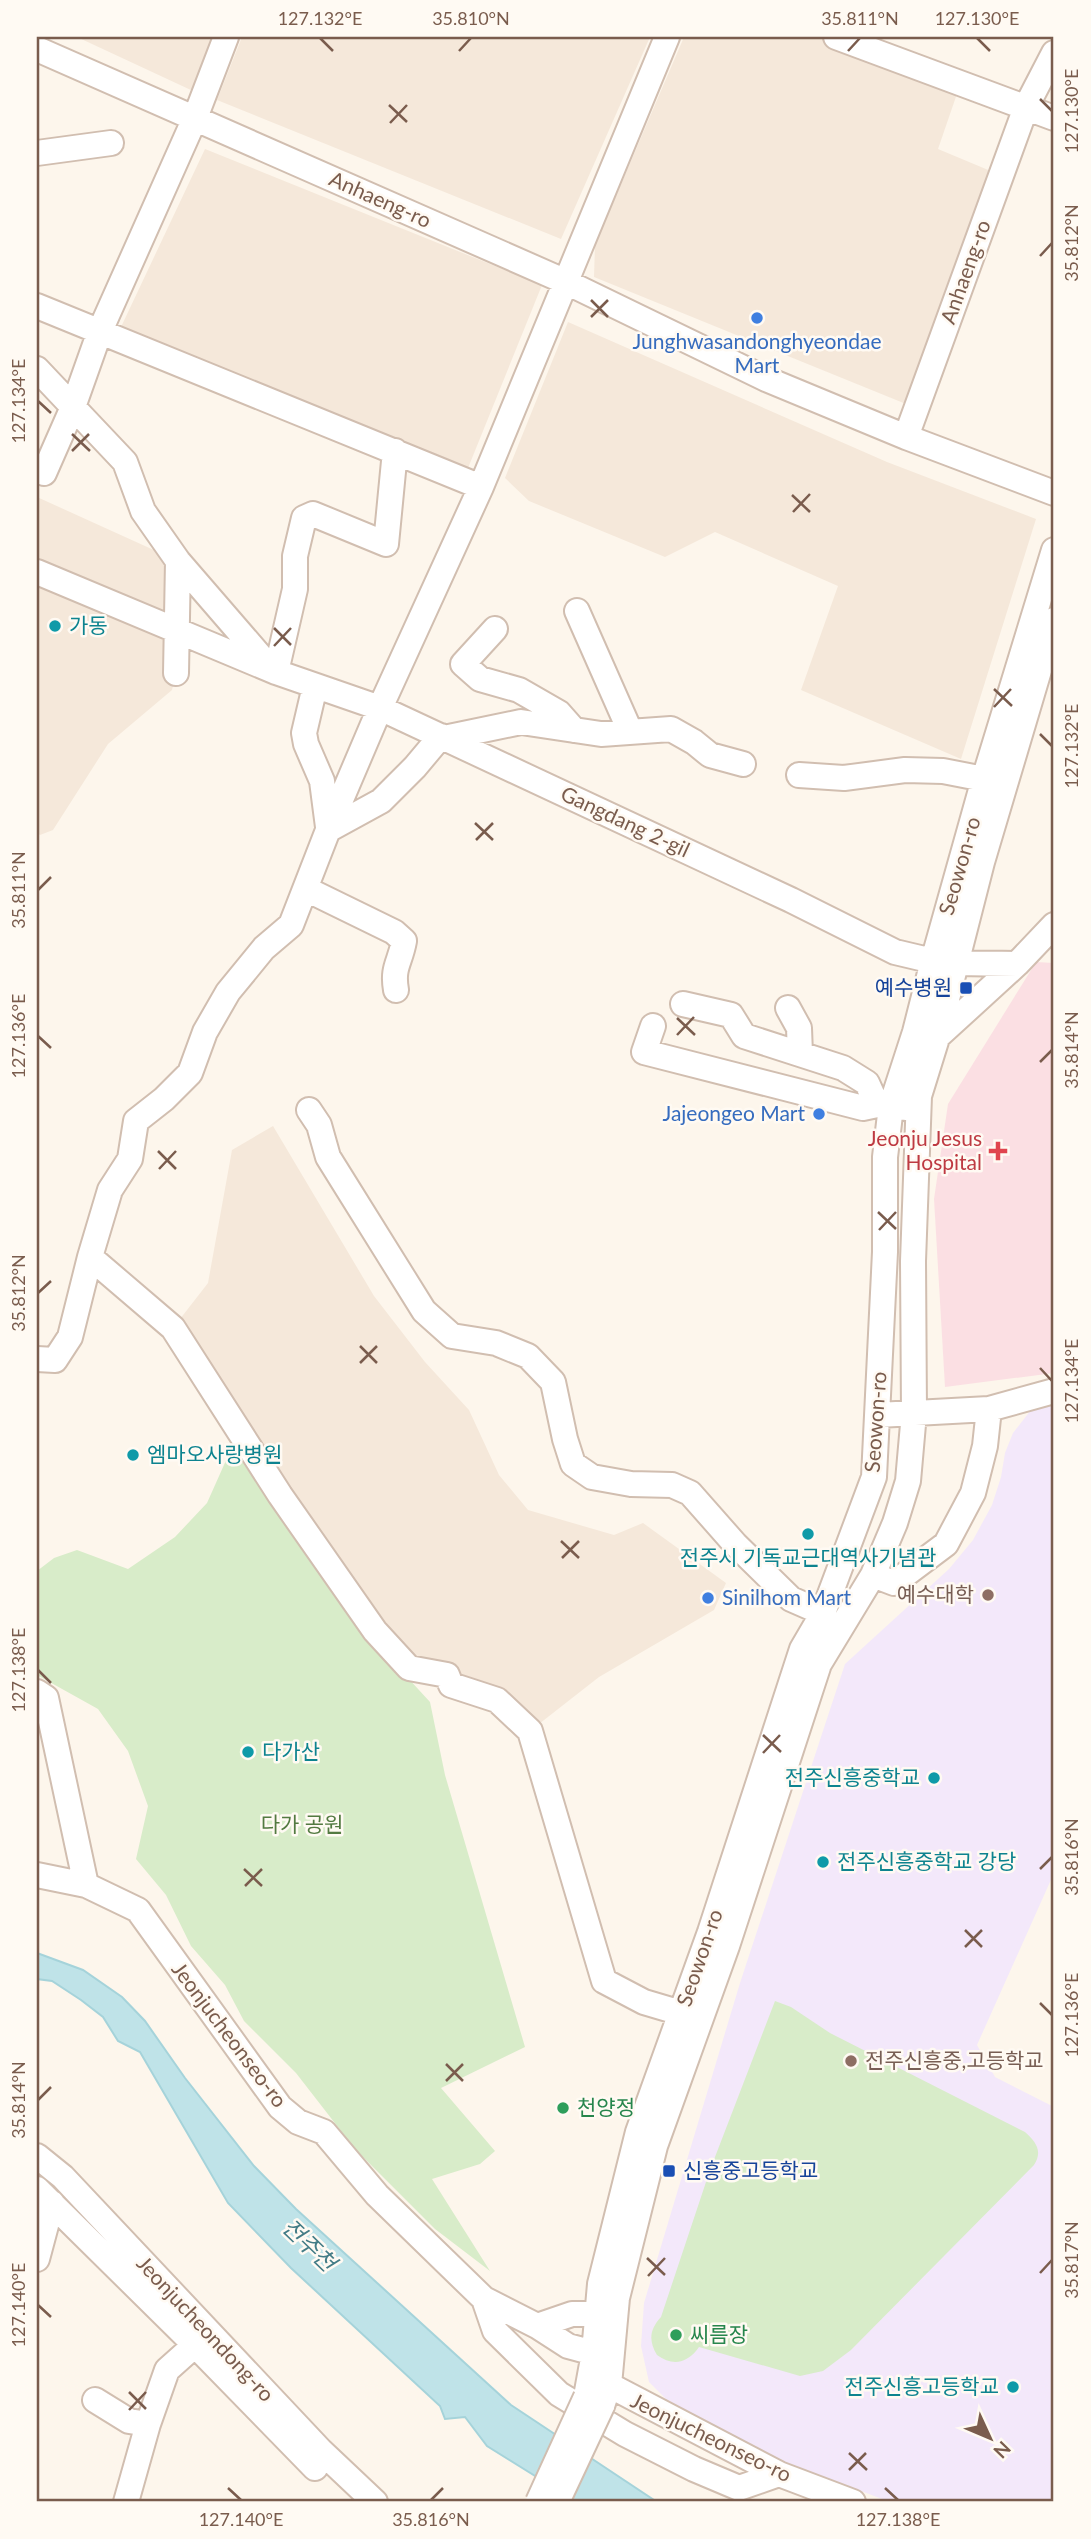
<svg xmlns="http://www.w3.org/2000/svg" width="1091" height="2539" font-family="Lato,'Noto Sans KR',sans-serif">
<rect width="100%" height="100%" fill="#fdf6ec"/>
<path fill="#f5e8da" d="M 77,37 L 215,37 L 193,91 Z
M 242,37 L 650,37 L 561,239 L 217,100 Z
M 684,37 L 826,37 L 960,85 L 938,149 L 993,172 L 906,404 L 594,277 L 595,245 Z
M 205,149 L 542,285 L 466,473 L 121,327 Z
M 568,322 L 887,462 L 1036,519 L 961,759 L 801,690 L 838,586 L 715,532 L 665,557 L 529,501 L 505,478 Z
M 37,497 L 178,561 L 176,673 L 172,690 L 108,744 L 53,830 L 40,835 L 37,833 Z
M 273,1126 L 374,1296 L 425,1362 L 469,1410 L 499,1475 L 528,1510 L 614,1535 L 643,1523 L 726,1583 L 714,1610 L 599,1677 L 530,1731 L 409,1668 L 173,1328 L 208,1283 L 232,1150 Z"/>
<path fill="#f3e8fa" d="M 1054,1396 L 1054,1873 L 977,2045 L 995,2077 L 1054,2107 L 1054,2502 L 890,2502 L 759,2452 L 666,2399 L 649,2382 L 641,2346 L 644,2303 L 740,1983 L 845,1664 L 949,1569 L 973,1540 L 992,1505 L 1001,1477 L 1005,1453 L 1013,1433 L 1041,1397 Z"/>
<path fill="#fbdfe3" d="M 1036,962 L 1054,963 L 1054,1373 L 945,1387 L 934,1199 L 948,1104 Z"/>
<path fill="#d8ecc9" d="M 232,1447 L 339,1603 L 430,1702 L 445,1775 L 525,2047 L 441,2088 L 495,2151 L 480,2164 L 432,2179 L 490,2271 L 435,2229 L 355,2149 L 296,2073 L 244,2021 L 225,1985 L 191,1946 L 166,1895 L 136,1859 L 148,1806 L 128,1751 L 98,1709 L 37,1675 L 37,1571 L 54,1558 L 77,1550 L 128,1569 L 175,1537 L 207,1503 Z
M 775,2001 L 791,2007 L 830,2033 L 1025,2132 C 1036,2142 1043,2151 1034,2165 L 851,2350 L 823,2371 L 800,2376 L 699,2347 C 688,2363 673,2367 657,2355 C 648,2340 650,2329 661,2317 L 710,2170 Z"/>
<path fill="#bfe3e8" stroke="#a5d3da" stroke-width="2" d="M 37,1953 L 83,1970 L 122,1997 L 145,2021 L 185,2078 L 254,2166 L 296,2209 L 511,2405 L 657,2502 L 577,2502 L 487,2446 L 465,2417 L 445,2419 L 440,2406 L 291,2268 L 228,2203 L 140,2052 L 118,2041 L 103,2017 L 81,2000 L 52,1981 L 37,1979 Z"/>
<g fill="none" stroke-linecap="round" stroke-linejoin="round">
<defs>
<path id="minor" d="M 836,37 L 1054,118
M 37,49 L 564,281 L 766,379 L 906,437 L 1054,493
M 37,153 L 111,143
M 37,306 L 481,487
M 37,369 L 125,462 L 143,511 L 178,561 L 267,664
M 906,437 L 1026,107 L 1054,53
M 44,473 L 73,407 L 100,331 L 195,118 L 226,37
M 37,572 L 276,672 L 380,708 L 791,900 L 895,952 L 933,961
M 577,611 L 630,731
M 495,629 L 463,664 L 480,679 L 519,690 L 559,713 L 574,730
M 276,672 L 295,589 L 295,556 L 304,518 L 313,514 L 386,544 L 395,451
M 176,673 L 178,561
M 315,686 L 304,733 L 306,744 L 322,781 L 328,827
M 444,738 L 521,722 L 601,734 L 671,729 L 694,742 L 710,755 L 743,764
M 799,775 L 844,778 L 905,770 L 943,771 L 984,779
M 328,830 L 381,801 L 415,767 L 441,736
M 306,889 L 394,932 L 404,941 C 400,963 392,967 396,990
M 956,963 L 1017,964
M 683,1004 L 731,1015 L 744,1036 L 843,1068 L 867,1083 L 877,1105
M 788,1008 L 799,1028 L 800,1054
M 653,1026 L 644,1052 L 863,1108 L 877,1105 L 907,1108
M 936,1038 L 1017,964 L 1054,925
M 309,1110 L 319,1125 L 328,1157 L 424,1311 L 452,1336 L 496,1343 L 528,1356 L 553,1382 L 565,1439 L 573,1464 L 592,1477 L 631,1484 L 672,1485 L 690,1493 L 735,1544 L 791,1599 L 823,1613
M 90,1257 L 173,1328 L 280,1495 L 375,1631 L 409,1668 L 447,1675 L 451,1685 L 497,1700 L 530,1731 L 604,1981 L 644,2002 L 698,2018
M 37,1359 L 55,1360 L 70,1337 L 90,1257 L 110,1190 L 130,1159 L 136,1121 L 164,1099 L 190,1073 L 205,1032 L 228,992 L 264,948 L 291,925 L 328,830 L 380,708 L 481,487 L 667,37
M 878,1415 L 989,1409 L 1054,1391
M 873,1575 L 894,1583 L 946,1544 L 973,1493 L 985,1446 L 989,1409
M 37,1692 L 46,1698 L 86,1885
M 37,1875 L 86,1885 L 138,1910 L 280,2107 L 298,2122 L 324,2132 L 377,2195 L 484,2299 L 537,2326 L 568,2346 L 594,2353
M 37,2156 L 63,2177 L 321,2451 L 375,2502
M 37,2189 L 195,2345 L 315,2468
M 37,2259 L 52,2203
M 484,2299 L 495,2331 L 559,2394 L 625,2434 L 694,2469 L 739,2488 L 779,2474
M 537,2326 L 572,2314 L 597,2314
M 609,2385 L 779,2474 L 853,2502
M 586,2397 L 594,2353 L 600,2284 L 638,2132 L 710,1932 L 802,1649 L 823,1613 L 874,1477 L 885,1252 L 885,1157 L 891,1106 L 915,1032 L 933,961 L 984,779 L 1054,550
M 95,2400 L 129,2421 L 148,2424
M 602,2406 L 609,2385 L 617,2298 L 655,2146 L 727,1946 L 819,1664 L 873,1575 L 895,1523 L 908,1481 L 914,1413 L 913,1261 L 919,1096 L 937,1038 L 982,862 L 1054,620
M 126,2502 L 148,2424 L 167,2370 L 195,2345"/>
</defs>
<use href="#minor" stroke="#d1beb0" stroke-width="28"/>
<use href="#minor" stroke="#fff" stroke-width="24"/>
<defs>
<path id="minor-bridge" d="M 538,2502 L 586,2397
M 557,2502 L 602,2406"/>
</defs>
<use href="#minor-bridge" stroke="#d1beb0" stroke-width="28" stroke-linecap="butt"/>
<use href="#minor-bridge" stroke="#fff" stroke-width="24"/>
</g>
<path fill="none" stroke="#7a5c4d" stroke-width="2.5" d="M 320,38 L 333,51M 977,38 L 990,51M 459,51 L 471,38M 848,51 L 860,38M 1040,99 L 1052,111M 389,105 L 407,122M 390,123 L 407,105M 1040,256 L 1052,243M 591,300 L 608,317M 591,317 L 608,300M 38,401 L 51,413M 72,434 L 90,451M 72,451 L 89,434M 792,495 L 810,512M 793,512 L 810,494M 274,628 L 291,645M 274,646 L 291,628M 994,689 L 1012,706M 994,707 L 1011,689M 1040,734 L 1052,746M 475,823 L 493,840M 476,840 L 493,823M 38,890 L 51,877M 677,1018 L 695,1035M 677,1035 L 694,1017M 38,1036 L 51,1048M 1040,1062 L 1052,1050M 158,1151 L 176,1169M 159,1169 L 176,1151M 878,1212 L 896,1229M 879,1230 L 896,1212M 38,1293 L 51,1281M 360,1346 L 377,1363M 360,1363 L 377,1346M 1040,1368 L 1052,1381M 561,1541 L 579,1558M 562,1558 L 579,1541M 38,1670 L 51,1683M 763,1735 L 781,1752M 763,1753 L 780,1735M 244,1869 L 262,1886M 1040,1869 L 1052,1857M 245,1886 L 262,1869M 965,1930 L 982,1947M 965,1947 L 982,1930M 1040,2003 L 1052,2015M 446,2064 L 463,2081M 446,2081 L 463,2064M 38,2100 L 51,2087M 647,2258 L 665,2275M 1040,2273 L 1052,2260M 648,2276 L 665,2258M 38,2305 L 51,2317M 129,2392 L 146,2409M 129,2410 L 146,2392M 849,2453 L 867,2470M 849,2470 L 866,2453M 228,2488 L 241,2500M 885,2488 L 898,2500M 431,2500 L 443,2488"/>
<g fill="#3f7fe0" stroke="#fffaf3" stroke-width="2.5">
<circle cx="757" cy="318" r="7"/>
<circle cx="819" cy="1114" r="7"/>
<circle cx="708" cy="1598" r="7"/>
</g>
<g fill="#0f9aa8" stroke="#fffaf3" stroke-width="2.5">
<circle cx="55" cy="626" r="7"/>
<circle cx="133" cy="1455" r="7"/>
<circle cx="808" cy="1534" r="7"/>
<circle cx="248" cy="1752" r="7"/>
<circle cx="934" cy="1778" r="7"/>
<circle cx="823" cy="1862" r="7"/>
<circle cx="1013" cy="2387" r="7"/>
</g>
<g fill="#1a4fb4" stroke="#fffaf3" stroke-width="2.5">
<rect x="959" y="981" width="14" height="14" rx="3.5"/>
<rect x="662" y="2164" width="14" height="14" rx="3.5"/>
</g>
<path fill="#e0444e" stroke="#fffaf3" stroke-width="2.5" d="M994.5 1140.5h7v7h7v7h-7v7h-7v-7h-7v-7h7z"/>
<g fill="#8d6e63" stroke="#fffaf3" stroke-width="2.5">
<circle cx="988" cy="1595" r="7"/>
<circle cx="851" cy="2061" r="7"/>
</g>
<g fill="#2e9e5b" stroke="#fffaf3" stroke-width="2.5">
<circle cx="563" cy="2108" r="7"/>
<circle cx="676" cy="2335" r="7"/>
</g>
<g text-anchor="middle" stroke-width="5" stroke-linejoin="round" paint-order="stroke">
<g font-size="21" fill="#7a5c4d" stroke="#fffaf3">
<text transform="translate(380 200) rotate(24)" y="7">Anhaeng-ro</text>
<text transform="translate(966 272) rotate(-70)" y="7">Anhaeng-ro</text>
<text transform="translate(625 822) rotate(25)" y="7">Gangdang 2-gil</text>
<text transform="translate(960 866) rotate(-74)" y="7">Seowon-ro</text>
<text transform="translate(876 1422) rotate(-86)" y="7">Seowon-ro</text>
<text transform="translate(700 1958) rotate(-71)" y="7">Seowon-ro</text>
<text transform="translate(229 2035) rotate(53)" y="7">Jeonjucheonseo-ro</text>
<text transform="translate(205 2329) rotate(47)" y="7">Jeonjucheondong-ro</text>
<text transform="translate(711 2438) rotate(26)" y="7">Jeonjucheonseo-ro</text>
</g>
<g font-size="21" fill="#366cbe" stroke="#fffaf3">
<text x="757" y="349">Junghwasandonghyeondae<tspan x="757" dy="24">Mart</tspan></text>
<text x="805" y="1121" text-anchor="end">Jajeongeo Mart</text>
<text x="722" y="1605" text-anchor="start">Sinilhom Mart</text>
</g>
<g font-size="21" fill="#0d838f" stroke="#fffaf3" text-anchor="start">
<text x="69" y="633">가동</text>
<text x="147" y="1462">엠마오사랑병원</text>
<text x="808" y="1565" text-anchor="middle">전주시 기독교근대역사기념관</text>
<text x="262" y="1759">다가산</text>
<text x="920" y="1785" text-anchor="end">전주신흥중학교</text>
<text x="837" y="1869">전주신흥중학교 강당</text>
<text x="999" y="2394" text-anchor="end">전주신흥고등학교</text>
</g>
<g font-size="21" fill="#164399" stroke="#fffaf3" text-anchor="end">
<text x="952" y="995">예수병원</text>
<text x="683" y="2178" text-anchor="start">신흥중고등학교</text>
</g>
<g font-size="21" fill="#be3a42" stroke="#fffaf3" text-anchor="end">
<text x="982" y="1146">Jeonju Jesus<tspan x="982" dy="24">Hospital</tspan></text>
</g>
<g font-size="21" fill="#785e54" stroke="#fffaf3" text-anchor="end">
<text x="974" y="1602">예수대학</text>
<text x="865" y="2068" text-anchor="start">전주신흥중,고등학교</text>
</g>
<g font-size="21" fill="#537a41" stroke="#fffaf3">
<text x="302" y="1832">다가 공원</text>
</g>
<g font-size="21" fill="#27864d" stroke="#fffaf3" text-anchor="start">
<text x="577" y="2115">천양정</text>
<text x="690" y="2342">씨름장</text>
</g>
<g font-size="23" font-style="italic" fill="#437c86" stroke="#fffaf3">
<text transform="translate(309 2245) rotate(44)" y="8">전주천</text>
</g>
</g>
<rect width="1091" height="2539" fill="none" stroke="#fffaf3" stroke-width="77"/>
<g transform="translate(990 2438) rotate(134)" stroke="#fffaf3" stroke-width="5" paint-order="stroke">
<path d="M0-5L12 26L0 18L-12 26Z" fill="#7a5c4d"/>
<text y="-10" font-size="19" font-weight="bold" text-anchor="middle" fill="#7a5c4d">N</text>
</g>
<rect x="38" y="38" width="1014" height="2462" fill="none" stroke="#7a5c4d" stroke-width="2.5"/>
<g font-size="18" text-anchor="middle" fill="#7a5c4d">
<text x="320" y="25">127.132°E</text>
<text x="471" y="25">35.810°N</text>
<text x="860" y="25">35.811°N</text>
<text x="977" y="25">127.130°E</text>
<text transform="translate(1072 111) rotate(-90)" y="6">127.130°E</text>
<text transform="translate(1072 243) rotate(-90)" y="6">35.812°N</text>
<text transform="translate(19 401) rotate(-90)" y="6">127.134°E</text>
<text transform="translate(1072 746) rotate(-90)" y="6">127.132°E</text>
<text transform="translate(19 890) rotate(-90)" y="6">35.811°N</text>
<text transform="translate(19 1036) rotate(-90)" y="6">127.136°E</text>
<text transform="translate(1072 1050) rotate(-90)" y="6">35.814°N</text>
<text transform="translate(19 1293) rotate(-90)" y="6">35.812°N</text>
<text transform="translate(1072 1381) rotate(-90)" y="6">127.134°E</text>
<text transform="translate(19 1670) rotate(-90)" y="6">127.138°E</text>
<text transform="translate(1072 1857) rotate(-90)" y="6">35.816°N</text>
<text transform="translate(1072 2015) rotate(-90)" y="6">127.136°E</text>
<text transform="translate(19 2100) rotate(-90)" y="6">35.814°N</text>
<text transform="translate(1072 2260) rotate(-90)" y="6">35.817°N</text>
<text transform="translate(19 2305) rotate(-90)" y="6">127.140°E</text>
<text x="241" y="2526">127.140°E</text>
<text x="431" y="2526">35.816°N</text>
<text x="898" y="2526">127.138°E</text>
</g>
</svg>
